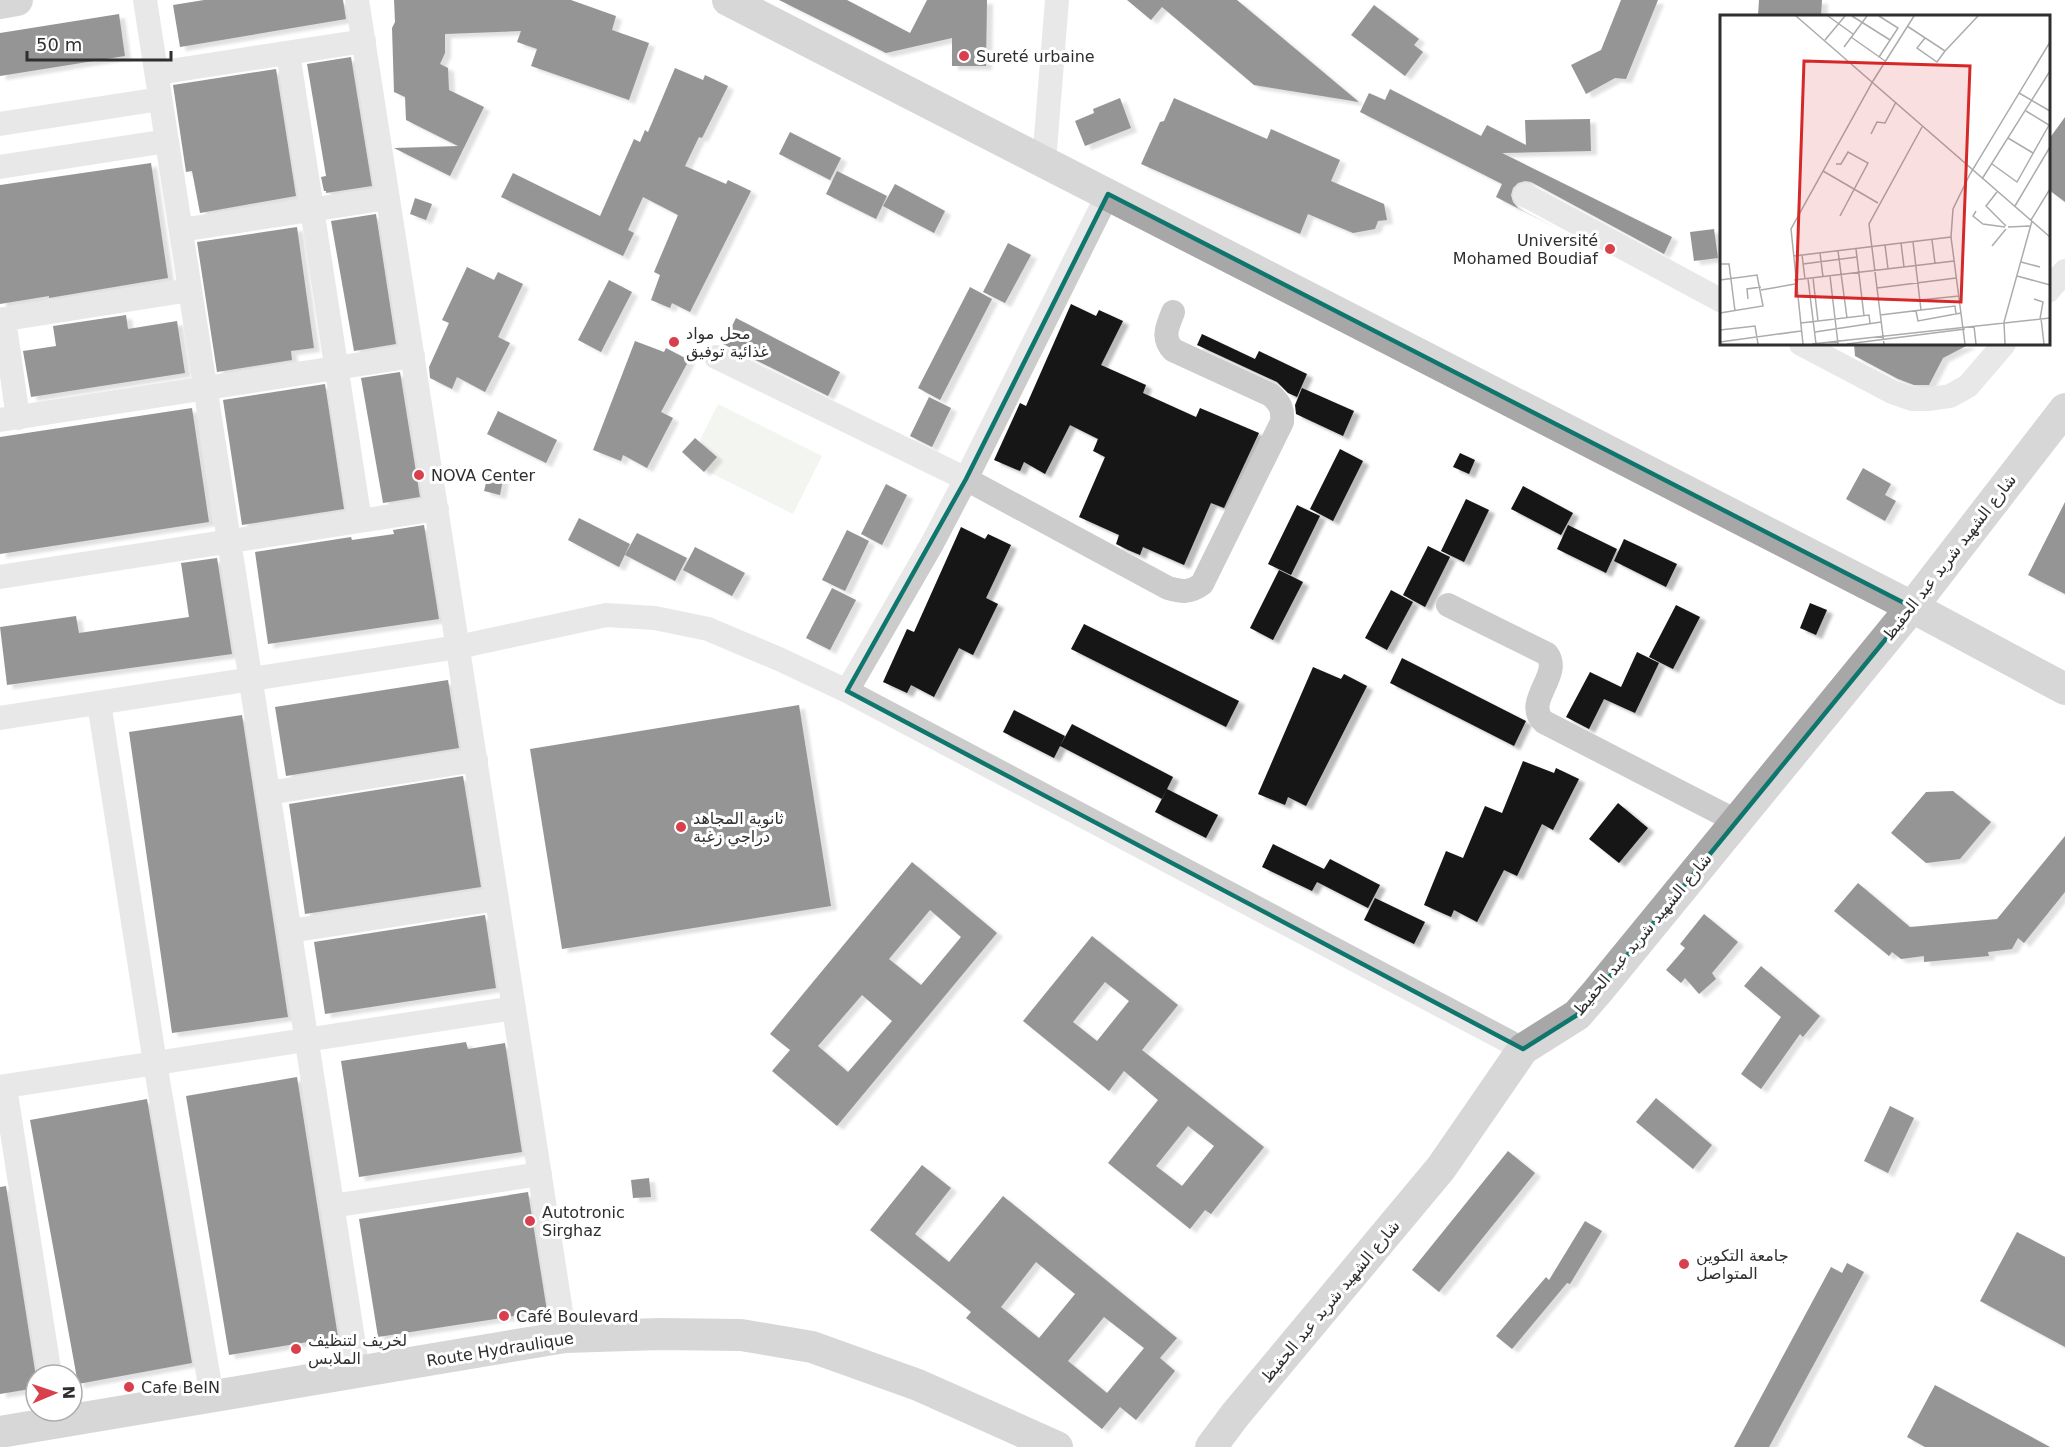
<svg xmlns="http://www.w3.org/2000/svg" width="2065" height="1447" font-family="'DejaVu Sans','Noto Naskh Arabic',sans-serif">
<defs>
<filter id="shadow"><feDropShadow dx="6" dy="4" stdDeviation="1.5" flood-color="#0004"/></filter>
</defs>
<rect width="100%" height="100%" fill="#fff"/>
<path fill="#e5ebde" d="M 718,404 L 822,456 L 793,514 L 689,462 Z"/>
<path fill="#161616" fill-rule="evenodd" filter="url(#shadow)" d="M 204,0 L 343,0 L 346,19 L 180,47 L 173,5 Z
M 394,0 L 571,0 L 616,16 L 612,30 L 649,43 L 629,100 L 531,66 L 537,49 L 517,42 L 521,31 L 445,34 L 445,53 L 440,64 L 448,68 L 449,90 L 484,107 L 450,176 L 394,148 L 458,146 L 406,120 L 405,97 L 394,92 L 392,28 L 395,22 Z
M 779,0 L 847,0 L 910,33 L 927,0 L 987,0 L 986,66 L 952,66 L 952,38 L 886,53 Z
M 1127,0 L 1237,0 L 1359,102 L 1254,85 L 1162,7 L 1151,20 Z
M 1621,0 L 1658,0 L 1626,79 L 1615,78 L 1586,94 L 1571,65 L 1601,50 Z
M 1759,0 L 1822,0 L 1821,16 L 1758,16 Z
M 1374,5 L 1419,39 L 1414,45 L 1423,52 L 1405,76 L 1351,35 Z
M 119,14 L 125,56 L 0,76 L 0,33 Z
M 351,57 L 372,186 L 326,193 L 326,191 L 324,191 L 321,177 L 326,176 L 307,64 Z
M 675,68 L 703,80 L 705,75 L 728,86 L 702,138 L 699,137 L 685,166 L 726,184 L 728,180 L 751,191 L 690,312 L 672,303 L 670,308 L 651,300 L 660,275 L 654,272 L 678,215 L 643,197 L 628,230 L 634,233 L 623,256 L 501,197 L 513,173 L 600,216 L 634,139 L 640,142 L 645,130 L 648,132 Z
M 276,69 L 296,196 L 200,213 L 192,171 L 186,172 L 173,85 Z
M 1390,89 L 1481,136 L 1487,125 L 1526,145 L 1525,120 L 1590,119 L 1591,151 L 1502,153 L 1672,237 L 1664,254 L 1531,182 L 1525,181 L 1518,183 L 1513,188 L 1511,195 L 1513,202 L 1518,208 L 1556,228 L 1496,197 L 1502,184 L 1360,112 L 1369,93 L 1385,100 Z
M 1120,98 L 1131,128 L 1085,146 L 1075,121 L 1094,113 L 1093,109 Z
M 1174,98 L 1267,139 L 1271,129 L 1340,160 L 1331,181 L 1384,204 L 1387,220 L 1378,221 L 1375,229 L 1353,233 L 1308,214 L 1300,234 L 1141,164 L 1160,122 L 1164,121 Z
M 2065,117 L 2065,202 L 2049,190 L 2049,139 Z
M 790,132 L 841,158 L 830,180 L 779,154 Z
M 151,163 L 168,278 L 49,298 L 49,296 L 0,304 L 0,185 Z
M 837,171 L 887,196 L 876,219 L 826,194 Z
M 895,184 L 945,211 L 934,233 L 883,206 Z
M 415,198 L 432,204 L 426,220 L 410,214 Z
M 376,214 L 396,344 L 354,351 L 331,221 Z
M 297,227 L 314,348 L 291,351 L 292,360 L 217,372 L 197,242 Z
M 1714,229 L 1718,258 L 1694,261 L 1690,232 Z
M 1008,243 L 1031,255 L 1005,303 L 983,292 Z
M 467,267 L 494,280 L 498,272 L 523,284 L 498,337 L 510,343 L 485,392 L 457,377 L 452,389 L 430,378 L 429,367 L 449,323 L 442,320 Z
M 609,280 L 632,292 L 601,352 L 578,340 Z
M 970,287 L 992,299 L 940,400 L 918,388 Z
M 1071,304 L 1096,316 L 1099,310 L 1123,321 L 1101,365 L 1146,385 L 1143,393 L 1196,417 L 1200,408 L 1259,433 L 1224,508 L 1211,503 L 1184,565 L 1143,547 L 1140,555 L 1128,550 L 1116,544 L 1119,535 L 1079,517 L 1105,457 L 1093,451 L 1098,439 L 1070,425 L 1045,474 L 1024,462 L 1020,471 L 994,460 L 1020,403 L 1026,406 Z
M 126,315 L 128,329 L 177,321 L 185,373 L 31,397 L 23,351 L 56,346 L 53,326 Z
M 736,318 L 840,372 L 828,396 L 723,344 Z
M 1202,334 L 1255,359 L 1259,351 L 1307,374 L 1297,397 L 1288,393 L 1277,382 L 1197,345 Z
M 635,341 L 664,352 L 666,348 L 689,360 L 661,412 L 673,418 L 647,468 L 623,455 L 621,461 L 593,450 Z
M 1854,344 L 1970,344 L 1943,358 L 1929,385 L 1914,385 L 1898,379 L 1855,356 Z
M 400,372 L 420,497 L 383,503 L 361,378 Z
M 325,384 L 344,509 L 242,525 L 223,400 Z
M 1302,388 L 1354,411 L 1343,436 L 1296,414 L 1295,405 Z
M 929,397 L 951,408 L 932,447 L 910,436 Z
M 192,408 L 209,522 L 0,554 L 0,437 Z
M 498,411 L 557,440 L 546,463 L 487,434 Z
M 695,438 L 717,457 L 704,472 L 682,452 Z
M 1340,449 L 1363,461 L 1333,521 L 1310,509 Z
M 1460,453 L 1475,460 L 1469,474 L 1453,467 Z
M 1863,468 L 1891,484 L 1885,495 L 1896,501 L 1885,521 L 1846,499 Z
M 488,475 L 503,479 L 500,495 L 484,491 Z
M 886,484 L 907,495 L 882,545 L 861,534 Z
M 1523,486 L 1573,513 L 1561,535 L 1511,509 Z
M 1466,499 L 1489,510 L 1464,562 L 1441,551 Z
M 2065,502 L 2065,594 L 2028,575 Z
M 1297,505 L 1320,516 L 1291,575 L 1268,564 Z
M 579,518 L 630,544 L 619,567 L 568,540 Z
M 424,525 L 439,619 L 268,644 L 255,552 L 351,537 L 352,540 L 394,534 L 393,530 Z
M 1568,525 L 1617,549 L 1606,573 L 1557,549 Z
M 961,527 L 985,539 L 988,534 L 1011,545 L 986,598 L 998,604 L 973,655 L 959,648 L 934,697 L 911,685 L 907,693 L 883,682 L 907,629 L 914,632 Z
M 847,530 L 869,541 L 845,591 L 822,580 Z
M 637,533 L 687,558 L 675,581 L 625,555 Z
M 1624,539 L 1677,564 L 1666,587 L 1614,561 Z
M 1428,546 L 1450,557 L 1425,607 L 1403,595 Z
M 695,547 L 745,573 L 732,596 L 683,570 Z
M 217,558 L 232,654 L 7,685 L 0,627 L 76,616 L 79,633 L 189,617 L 181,563 Z
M 1279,570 L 1303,582 L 1273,640 L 1250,628 Z
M 832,588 L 856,600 L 830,650 L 806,638 Z
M 1391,590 L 1413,602 L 1387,650 L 1365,638 Z
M 1810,603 L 1827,610 L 1816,635 L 1800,628 Z
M 1676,605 L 1700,617 L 1673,669 L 1649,657 Z
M 1084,624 L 1239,701 L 1226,727 L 1071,649 Z
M 1637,652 L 1659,663 L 1635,713 L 1604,699 L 1589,729 L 1566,717 L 1590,672 L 1621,687 Z
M 1402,658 L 1526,721 L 1514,746 L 1390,683 Z
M 1313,667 L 1341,679 L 1344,674 L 1367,686 L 1306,806 L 1288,797 L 1285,805 L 1258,794 Z
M 448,680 L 459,748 L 286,776 L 275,707 Z
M 799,705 L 831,906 L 562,949 L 530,749 Z
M 1014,710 L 1065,736 L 1054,758 L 1003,732 Z
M 242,715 L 288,1017 L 172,1033 L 129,732 Z
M 1072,724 L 1173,777 L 1162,799 L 1060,746 Z
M 1523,761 L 1554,773 L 1556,768 L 1579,779 L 1553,830 L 1542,824 L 1517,876 L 1504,870 L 1477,922 L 1454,910 L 1451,917 L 1424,905 L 1446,851 L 1463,858 L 1485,806 L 1502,813 Z
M 463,776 L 481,887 L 305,914 L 289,804 Z
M 1167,789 L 1218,815 L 1206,838 L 1155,812 Z
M 1953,791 L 1991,822 L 1960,859 L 1926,863 L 1891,833 L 1926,792 Z
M 1618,803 L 1648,828 L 1619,863 L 1589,839 Z
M 2065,836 L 2065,892 L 2024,943 L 2018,938 L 2012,949 L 1988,952 L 1989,956 L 1924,962 L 1924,956 L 1901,959 L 1892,952 L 1889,956 L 1834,911 L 1858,883 L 1910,927 L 1997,919 Z
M 1273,844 L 1324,869 L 1330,859 L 1380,885 L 1368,908 L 1317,882 L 1312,891 L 1262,867 Z
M 912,862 L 997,933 L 837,1126 L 772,1071 L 790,1050 L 770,1034 ZM 930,910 L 961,937 L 921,985 L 889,959 ZM 862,995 L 892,1021 L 848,1072 L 818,1046 Z
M 1375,898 L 1425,922 L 1414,944 L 1364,920 Z
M 1704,914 L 1738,942 L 1712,973 L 1716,979 L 1699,994 L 1685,978 L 1681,983 L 1666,970 L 1685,948 L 1680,944 Z
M 485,915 L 496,988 L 325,1014 L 314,942 Z
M 1092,936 L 1178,1005 L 1142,1050 L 1264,1147 L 1211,1214 L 1205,1210 L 1190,1229 L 1108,1163 L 1158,1100 L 1124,1071 L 1109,1091 L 1023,1021 ZM 1105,982 L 1129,1001 L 1097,1041 L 1073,1022 ZM 1188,1126 L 1214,1146 L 1182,1186 L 1156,1166 Z
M 1761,966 L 1820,1016 L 1803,1037 L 1800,1034 L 1761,1089 L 1741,1074 L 1781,1017 L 1744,986 Z
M 466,1042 L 468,1049 L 505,1043 L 522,1152 L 359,1177 L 341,1061 Z
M 297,1077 L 338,1337 L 229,1355 L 186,1096 Z
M 1656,1098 L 1712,1145 L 1693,1169 L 1636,1122 Z
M 147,1099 L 192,1363 L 78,1384 L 30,1120 Z
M 1890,1106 L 1914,1118 L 1888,1173 L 1864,1161 Z
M 1508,1151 L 1535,1173 L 1439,1292 L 1412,1270 Z
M 922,1165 L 951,1188 L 915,1234 L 949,1262 L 1003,1196 L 1177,1338 L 1160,1358 L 1175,1371 L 1136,1420 L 1120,1407 L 1102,1429 L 966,1318 L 971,1312 L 870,1230 ZM 1036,1262 L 1075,1294 L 1039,1338 L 1001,1307 ZM 1104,1317 L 1144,1348 L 1107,1393 L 1068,1361 Z
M 649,1178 L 651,1197 L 633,1198 L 631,1180 Z
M 6,1186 L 36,1377 L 36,1388 L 0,1394 L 0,1187 Z
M 528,1192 L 547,1311 L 378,1337 L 359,1219 Z
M 1585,1221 L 1602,1231 L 1570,1284 L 1567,1283 L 1512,1349 L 1496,1336 L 1546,1277 L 1549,1280 Z
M 2017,1232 L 2065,1257 L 2065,1347 L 1980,1301 Z
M 1847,1263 L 1864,1272 L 1769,1447 L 1734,1447 L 1831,1267 L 1842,1273 Z
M 1935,1385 L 2050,1447 L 1925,1447 L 1907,1437 Z"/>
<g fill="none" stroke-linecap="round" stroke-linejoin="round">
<path stroke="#ccc" stroke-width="24" d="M 145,0 L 358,1371
M 357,0 L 565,1337
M 288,53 L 360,521
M 157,73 L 364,41
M 0,124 L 160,99
M 1044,162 L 1057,0
M 0,167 L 167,141
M 1525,195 L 1722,301
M 181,230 L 388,198
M 2048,291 L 2065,271
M 4,319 L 18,418
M 0,320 L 190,290
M 1801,344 L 1892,392 L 1912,399 L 1930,399 L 1950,396 L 1968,386 L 2004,344
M 716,357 L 966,479 L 1168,588 C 1182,592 1190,593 1202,584 L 1282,422 C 1283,410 1281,404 1271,395 L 1173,350 C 1161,337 1168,326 1173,312
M 0,420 L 413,356
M 0,577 L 437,509
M 1448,605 L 1547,654 C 1563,675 1522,702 1544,722 L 1736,821
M 847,691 L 932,544 L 966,479 L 1108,194
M 99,703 L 155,1063 L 212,1397
M 0,718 L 458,647 L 606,615 L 655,618 L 708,629 L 779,659 L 847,691 L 1523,1049
M 268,793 L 476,760
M 290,931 L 497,899
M 0,1087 L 514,1008
M 5,1087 L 50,1375
M 332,1206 L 540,1174"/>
<path stroke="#a7a7a7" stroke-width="32" d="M 728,0 L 1912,607 L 2065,689
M 0,3 L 17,0
M 0,1432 L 565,1337 L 660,1334 L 741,1335 L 812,1347 L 918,1385 L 1057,1447
M 1211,1447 L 1235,1415 L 1441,1168 L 1523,1049 L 1577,1015 L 1597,992 L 1912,607 L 2065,409"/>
</g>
<path d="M0 0H2065V1447H0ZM 1108,194 L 1912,607 L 1597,992 L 1577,1015 L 1523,1049 L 847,691 L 966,479 Z" fill="#fff" fill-opacity=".55" fill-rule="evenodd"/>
<path fill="none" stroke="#0f766e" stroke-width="4.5" stroke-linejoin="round" d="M 1108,194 L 1912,607 L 1597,992 L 1577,1015 L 1523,1049 L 847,691 L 966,479 Z"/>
<g fill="#d7404c" stroke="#fff" stroke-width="2">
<circle cx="964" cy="56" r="6"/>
<circle cx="1610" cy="249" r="6"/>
<circle cx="674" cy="342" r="6"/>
<circle cx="419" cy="475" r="6"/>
<circle cx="681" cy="827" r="6"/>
<circle cx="530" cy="1221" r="6"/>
<circle cx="1684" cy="1264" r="6"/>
<circle cx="504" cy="1316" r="6"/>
<circle cx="296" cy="1349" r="6"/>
<circle cx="129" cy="1387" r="6"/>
</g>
<g text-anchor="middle" stroke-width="6" stroke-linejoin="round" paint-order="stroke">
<g font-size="16" fill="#2f2f2f" stroke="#fff" text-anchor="start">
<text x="976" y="62">Sureté urbaine</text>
<text x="1598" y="246" text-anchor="end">Université<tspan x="1598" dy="18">Mohamed Boudiaf</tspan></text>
<text x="686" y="339">محل مواد<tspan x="686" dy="18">غذائية توفيق</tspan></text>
<text x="431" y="481">NOVA Center</text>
<text x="693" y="824">ثانوية المجاهد<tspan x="693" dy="18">دراجي زغبة</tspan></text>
<text x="542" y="1218">Autotronic<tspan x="542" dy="18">Sirghaz</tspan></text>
<text x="1696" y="1261">جامعة التكوين<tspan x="1696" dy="18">المتواصل</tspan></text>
<text x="516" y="1322">Café Boulevard</text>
<text x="308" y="1346">لخريف لتنظيف<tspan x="308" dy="18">الملابس</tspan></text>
<text x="141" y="1393">Cafe BeIN</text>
</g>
<g font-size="16" fill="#2f2f2f" stroke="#fff">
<text transform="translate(1949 557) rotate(-52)" y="6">شارع الشهيد شريد عبد الحفيظ</text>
<text transform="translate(1642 934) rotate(-50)" y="6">شارع الشهيد شريد عبد الحفيظ</text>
<text transform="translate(1330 1301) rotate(-50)" y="6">شارع الشهيد شريد عبد الحفيظ</text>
<text transform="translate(500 1349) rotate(-9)" y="6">Route Hydraulique</text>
</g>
</g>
<g transform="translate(1720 15)">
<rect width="330" height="330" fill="#fff"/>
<path fill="none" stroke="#acacac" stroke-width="1.5" d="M 76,1 L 330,222M 108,1 L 133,19M 132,1 L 170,25M 159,1 L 178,13 L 159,42M 187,11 L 225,36 L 258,1M 131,22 L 165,46M 205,23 L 197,33 L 217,47 L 225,36M 105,25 L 125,1M 124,32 L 147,1M 299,78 L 330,96M 151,119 L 157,107 L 165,108 L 176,87M 288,123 L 313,138M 116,149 L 121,149 L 128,137 L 148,148 L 120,201M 272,149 L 297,167 L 329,110 L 306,96M 103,156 L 158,188M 262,164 L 330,56M 277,177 L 266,191 L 286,211M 295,191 L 330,132M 256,196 L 253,201 L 263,209 L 285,212M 311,205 L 330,174M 288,212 L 310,211M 212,225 L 215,248M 181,228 L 184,252M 165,230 L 168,254M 272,231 L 286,214M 136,234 L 144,301M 118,236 L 127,303M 100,238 L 103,262M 82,240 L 85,264M 74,241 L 231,222M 301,247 L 320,252M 0,249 L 9,249 L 15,296M 83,249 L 137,242M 110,261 L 118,329M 297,261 L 330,270M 93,263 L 98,306M 88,264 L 96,329M 0,265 L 37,260 L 43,291 L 0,298M 74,265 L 234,246M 157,273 L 236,263M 41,275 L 75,269M 28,284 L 27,274 L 41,272M 314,284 L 323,287 L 320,304M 200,285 L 239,281M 201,295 L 235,291 L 236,299M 196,296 L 198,306 L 241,298M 160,300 L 201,295 L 193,227M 321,303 L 324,329M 81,308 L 149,300 L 150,308M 254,311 L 256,329M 0,315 L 35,311 L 38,329M 95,317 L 161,307M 0,327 L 81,316M 83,329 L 71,214 L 153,66 L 194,1M 92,329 L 330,303M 127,329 L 245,314M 164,329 L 149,209 L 202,112M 245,329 L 231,222 L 233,194 L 250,159 L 330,27M 285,329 L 284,307 L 312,206"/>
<path fill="#d62828" fill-opacity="0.15" stroke="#d62828" stroke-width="3" d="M 84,46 L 250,51 L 241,287 L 76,281 Z"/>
<rect width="330" height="330" fill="none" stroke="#2f2f2f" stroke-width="3"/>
</g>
<g transform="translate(54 1393) rotate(88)"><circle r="28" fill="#ffffff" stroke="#acacac" stroke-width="1.5"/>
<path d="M0-4.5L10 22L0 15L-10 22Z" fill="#d7404c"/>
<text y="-9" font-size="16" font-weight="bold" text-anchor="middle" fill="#2f2f2f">N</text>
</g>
<path d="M27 51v9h144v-9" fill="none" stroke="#2f2f2f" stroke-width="3"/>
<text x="36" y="51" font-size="18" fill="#2f2f2f" stroke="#ffffff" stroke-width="4.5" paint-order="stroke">50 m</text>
</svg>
